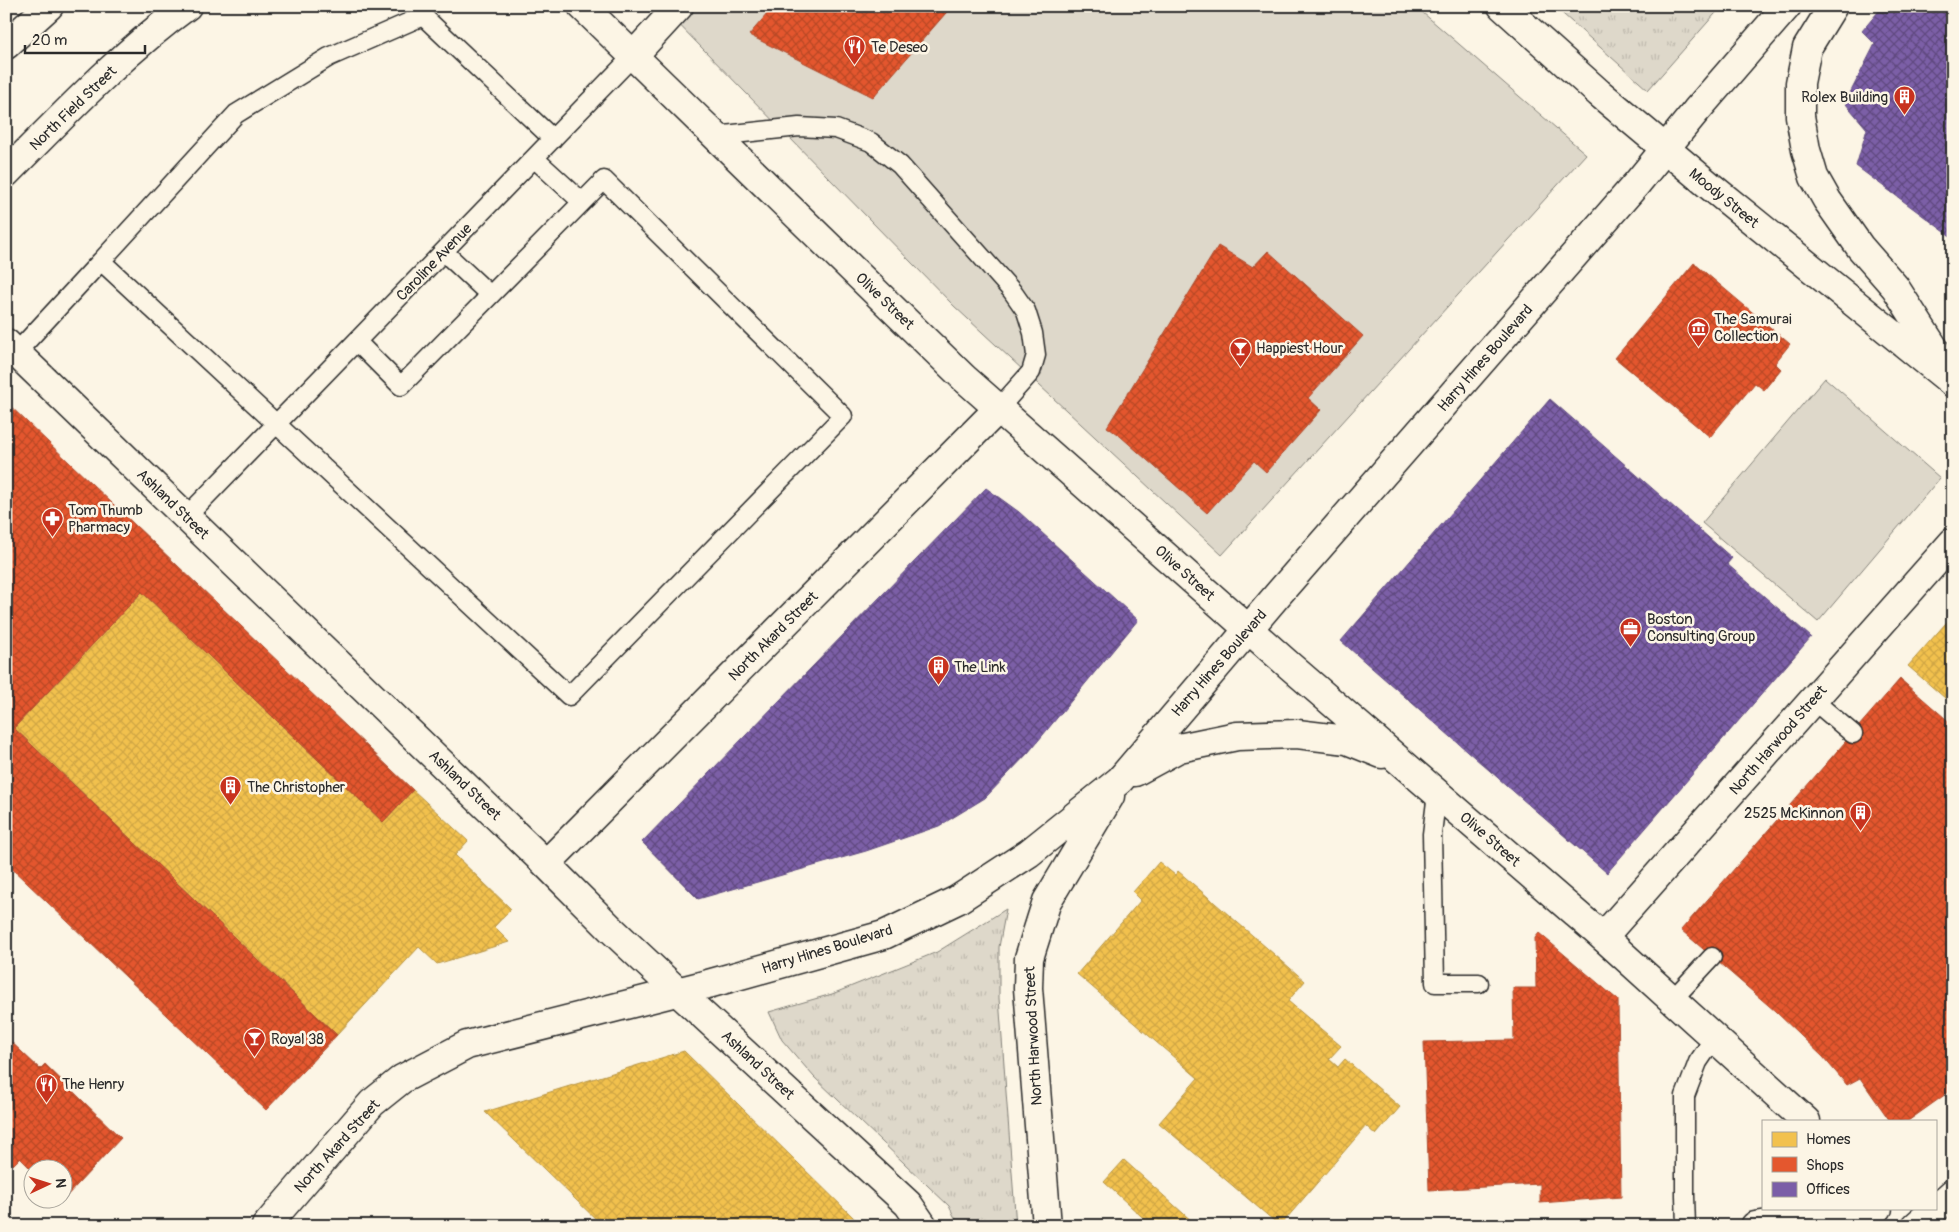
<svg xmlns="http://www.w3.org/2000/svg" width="1959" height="1232" font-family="Pangolin,sans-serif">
<defs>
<pattern id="grass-tufts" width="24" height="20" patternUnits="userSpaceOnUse" patternTransform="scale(1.25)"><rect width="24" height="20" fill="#ded8ca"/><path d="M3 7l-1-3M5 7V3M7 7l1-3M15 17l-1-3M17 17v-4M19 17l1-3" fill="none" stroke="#bfbaae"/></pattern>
<pattern id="homes-cross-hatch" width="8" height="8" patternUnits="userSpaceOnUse" patternTransform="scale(1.25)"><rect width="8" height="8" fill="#f2c14e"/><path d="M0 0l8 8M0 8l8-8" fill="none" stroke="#d0a644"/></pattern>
<pattern id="shops-cross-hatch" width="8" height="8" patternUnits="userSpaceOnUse" patternTransform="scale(1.25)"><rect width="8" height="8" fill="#e4572e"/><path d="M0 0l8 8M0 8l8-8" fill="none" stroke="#b94827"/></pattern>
<pattern id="offices-cross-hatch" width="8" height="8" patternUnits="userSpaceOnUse" patternTransform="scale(1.25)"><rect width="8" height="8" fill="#7b5ea7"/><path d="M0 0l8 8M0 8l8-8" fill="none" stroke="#604a80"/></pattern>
</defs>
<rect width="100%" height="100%" fill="#fcf5e5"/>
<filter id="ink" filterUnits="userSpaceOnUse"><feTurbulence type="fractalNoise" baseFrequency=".02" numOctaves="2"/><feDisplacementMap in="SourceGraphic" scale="10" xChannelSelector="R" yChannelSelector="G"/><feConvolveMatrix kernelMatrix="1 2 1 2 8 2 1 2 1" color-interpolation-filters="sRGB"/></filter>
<g filter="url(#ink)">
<path fill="url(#grass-tufts)" stroke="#84827a" d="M 1554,6 L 1722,6 L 1648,90 Z
M 1006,909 L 999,947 L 999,998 L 1016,1226 L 959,1226 L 949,1206 L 814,1077 L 782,1040 L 769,1012 L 832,994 L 937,952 Z"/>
<path fill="#ded8ca" stroke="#84827a" d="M 661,6 L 1415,6 L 1586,154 L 1222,555 L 954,306 Z
M 1825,378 L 1940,478 L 1818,622 L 1702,523 Z"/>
<path fill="url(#homes-cross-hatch)" stroke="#b69444" d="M 142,592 L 383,822 L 413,790 L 468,841 L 455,855 L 511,909 L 494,927 L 509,942 L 437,964 L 419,947 L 337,1035 L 14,728 Z
M 1953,615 L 1953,705 L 1908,666 Z
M 1159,862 L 1175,875 L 1178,871 L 1305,981 L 1288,1001 L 1341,1046 L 1329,1059 L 1338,1067 L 1345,1059 L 1400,1107 L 1376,1135 L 1366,1126 L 1280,1226 L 1159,1123 L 1198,1078 L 1077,974 L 1141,900 L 1133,892 Z
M 684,1051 L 855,1219 L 852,1223 L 855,1226 L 603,1226 L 485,1112 Z
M 1124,1160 L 1194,1223 L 1192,1226 L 1152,1226 L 1104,1182 Z"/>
<path fill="url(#shops-cross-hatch)" stroke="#ac4a2d" d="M 774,6 L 952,6 L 873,97 L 749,35 Z
M 1218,246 L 1253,267 L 1268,251 L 1363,336 L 1308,398 L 1321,410 L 1266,472 L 1254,461 L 1207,513 L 1120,436 L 1107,427 Z
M 1694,263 L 1790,344 L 1775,363 L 1781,369 L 1764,390 L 1755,383 L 1710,437 L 1615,358 Z
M 6,402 L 413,790 L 383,822 L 142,592 L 14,728 L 337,1035 L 266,1110 L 6,863 Z
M 1900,679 L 1953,725 L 1953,1089 L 1908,1121 L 1890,1121 L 1860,1078 L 1847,1085 L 1823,1057 L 1775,1011 L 1681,930 Z
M 1539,933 L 1618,1000 L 1621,1197 L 1540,1203 L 1540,1184 L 1429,1190 L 1424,1042 L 1514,1040 L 1513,988 L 1536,988 L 1535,938 Z
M 6,1037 L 40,1069 L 45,1064 L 121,1138 L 63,1200 L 62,1170 L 32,1170 L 20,1158 L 13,1165 L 6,1159 Z"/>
<path fill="url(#offices-cross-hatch)" stroke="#634f82" d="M 1883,6 L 1953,6 L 1953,238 L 1856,166 L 1867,129 L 1845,103 L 1875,44 L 1862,31 Z
M 1550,399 L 1732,558 L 1727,564 L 1811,637 L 1607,873 L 1341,641 Z
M 986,488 L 1019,512 L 1138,620 L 1028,753 L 985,798 L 939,826 L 866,851 L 698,899 L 642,842 Z"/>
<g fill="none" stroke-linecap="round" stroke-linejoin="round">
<defs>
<path id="lane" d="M 715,136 L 799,127 L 836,129 L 871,142 L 900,165 L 1012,291 L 1026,311 L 1033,333 L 1036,355 L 1031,372 L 999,408
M 534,158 L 581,201
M 444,252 L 490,295
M 357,342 L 401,386 L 604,180 L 843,416 L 569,696 L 101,261 L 236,114 L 329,57 L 423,16 L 553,139
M 16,353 L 101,261
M 186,517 L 633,56
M 1813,700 L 1853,734
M 1437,793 L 1432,834 L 1435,983 L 1479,983
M 1673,999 L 1712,957
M 1686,1226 L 1685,1196 L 1685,1096 L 1698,1062 L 1715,1037"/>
<path id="street" d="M 633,56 L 679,6
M 6,343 L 546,864 L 611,929 L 677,991 L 908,1204 L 923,1226
M 546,864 L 999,408
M 1603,937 L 1953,542"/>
<path id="secondary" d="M 582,6 L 964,378 L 1290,666 L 1603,937 L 1806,1121
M 1502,6 L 1599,93 L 1710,186 L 1953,383
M 1833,6 L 1807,48 L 1800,83 L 1800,116 L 1806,150 L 1814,177 L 1827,200 L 1860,247 L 1895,287 L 1947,368
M 6,45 L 49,6
M 6,173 C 64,115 121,54 187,6
M 1135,772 L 1179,748 L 1237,736 L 1297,734 L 1347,740 L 1382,754
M 266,1226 L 372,1103 L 402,1079 L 467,1045 L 708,984 L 884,935 L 957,900 L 1029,853 L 1120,780 L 1280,592 L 1638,182 L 1696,111 L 1787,6
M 1047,1226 L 1028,988 L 1029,958 L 1047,901 L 1110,796
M 1755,1226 L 1878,1208
M 1916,1226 L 1953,1193"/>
</defs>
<use href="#lane" stroke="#2b2b2b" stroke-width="21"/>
<use href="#street" stroke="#2b2b2b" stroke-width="31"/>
<use href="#secondary" stroke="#2b2b2b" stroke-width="31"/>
<use href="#lane" stroke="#fcf5e5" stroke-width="18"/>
<use href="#street" stroke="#fcf5e5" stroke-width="28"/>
<use href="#secondary" stroke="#fcf5e5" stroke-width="28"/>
</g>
</g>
<defs>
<symbol id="restaurant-pin" viewBox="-11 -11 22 30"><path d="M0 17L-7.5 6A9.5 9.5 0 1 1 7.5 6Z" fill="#c8321e" stroke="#fcf5e5"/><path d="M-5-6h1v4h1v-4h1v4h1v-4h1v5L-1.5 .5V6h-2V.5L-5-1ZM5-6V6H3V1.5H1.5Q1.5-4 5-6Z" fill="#fff"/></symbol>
<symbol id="building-pin" viewBox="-11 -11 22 30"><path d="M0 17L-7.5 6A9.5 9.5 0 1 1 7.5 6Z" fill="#c8321e" stroke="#fcf5e5"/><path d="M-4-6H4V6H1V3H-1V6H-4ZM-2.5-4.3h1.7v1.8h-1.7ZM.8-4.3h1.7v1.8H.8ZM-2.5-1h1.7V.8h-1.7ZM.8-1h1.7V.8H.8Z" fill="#fff"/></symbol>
<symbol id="museum-pin" viewBox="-11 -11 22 30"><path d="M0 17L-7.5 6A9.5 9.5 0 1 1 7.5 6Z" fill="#c8321e" stroke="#fcf5e5"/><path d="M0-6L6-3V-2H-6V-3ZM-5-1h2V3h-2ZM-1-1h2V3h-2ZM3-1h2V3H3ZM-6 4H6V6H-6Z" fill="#fff"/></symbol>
<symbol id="bar-pin" viewBox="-11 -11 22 30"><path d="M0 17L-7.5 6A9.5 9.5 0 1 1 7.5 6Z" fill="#c8321e" stroke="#fcf5e5"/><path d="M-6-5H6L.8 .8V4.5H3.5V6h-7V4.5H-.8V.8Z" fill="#fff"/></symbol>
<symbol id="pharmacy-pin" viewBox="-11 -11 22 30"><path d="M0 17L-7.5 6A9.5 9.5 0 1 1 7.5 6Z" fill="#c8321e" stroke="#fcf5e5"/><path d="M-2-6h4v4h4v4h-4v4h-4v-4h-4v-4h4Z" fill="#fff"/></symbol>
<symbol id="office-pin" viewBox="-11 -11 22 30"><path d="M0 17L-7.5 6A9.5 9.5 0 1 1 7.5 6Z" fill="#c8321e" stroke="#fcf5e5"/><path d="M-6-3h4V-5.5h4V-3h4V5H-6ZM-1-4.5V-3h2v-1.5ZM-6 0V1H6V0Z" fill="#fff"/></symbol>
</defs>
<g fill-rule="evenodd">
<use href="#restaurant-pin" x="842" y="34" width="25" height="34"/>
<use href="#building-pin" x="1892" y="84" width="25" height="34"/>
<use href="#museum-pin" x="1686" y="316" width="25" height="34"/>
<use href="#bar-pin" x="1228" y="336" width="25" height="34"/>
<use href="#pharmacy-pin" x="40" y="506" width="25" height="34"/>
<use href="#office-pin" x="1618" y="616" width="25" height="34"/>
<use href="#building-pin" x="926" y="654" width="25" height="34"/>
<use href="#building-pin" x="218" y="774" width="25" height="34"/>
<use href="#building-pin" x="1848" y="800" width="25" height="34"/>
<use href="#bar-pin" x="242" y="1026" width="25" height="34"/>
<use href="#restaurant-pin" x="34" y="1072" width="25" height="34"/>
</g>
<g text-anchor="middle" stroke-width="5" stroke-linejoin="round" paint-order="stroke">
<g font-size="15" fill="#2b2b2b" stroke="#fcf5e5" text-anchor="start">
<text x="871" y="52">Te Deseo</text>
<text x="1888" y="102" text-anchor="end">Rolex Building</text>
<text x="1714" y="324">The Samurai<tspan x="1714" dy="17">Collection</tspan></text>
<text x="1256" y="353">Happiest Hour</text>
<text x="68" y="515">Tom Thumb<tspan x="68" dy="17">Pharmacy</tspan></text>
<text x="1647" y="624">Boston<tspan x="1647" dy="17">Consulting Group</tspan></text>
<text x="954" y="672">The Link</text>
<text x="247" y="792">The Christopher</text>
<text x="1844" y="818" text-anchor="end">2525 McKinnon</text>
<text x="271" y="1044">Royal 38</text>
<text x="62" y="1089">The Henry</text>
</g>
<g font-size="15" fill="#2b2b2b" stroke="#fcf5e5">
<text transform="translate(73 108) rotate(-44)" y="5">North Field Street</text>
<text transform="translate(1724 198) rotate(39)" y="5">Moody Street</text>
<text transform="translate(434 262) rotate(-46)" y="5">Caroline Avenue</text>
<text transform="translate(885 301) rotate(44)" y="5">Olive Street</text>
<text transform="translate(1485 358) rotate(-49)" y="5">Harry Hines Boulevard</text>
<text transform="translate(173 504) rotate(44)" y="5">Ashland Street</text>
<text transform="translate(1185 573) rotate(42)" y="5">Olive Street</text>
<text transform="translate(773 636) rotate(-45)" y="5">North Akard Street</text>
<text transform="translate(1219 663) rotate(-49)" y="5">Harry Hines Boulevard</text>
<text transform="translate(1778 740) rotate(-49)" y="5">North Harwood Street</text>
<text transform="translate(465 785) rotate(44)" y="5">Ashland Street</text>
<text transform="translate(1490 839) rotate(41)" y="5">Olive Street</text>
<text transform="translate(827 949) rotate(-17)" y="5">Harry Hines Boulevard</text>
<text transform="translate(1033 1036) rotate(-93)" y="5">North Harwood Street</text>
<text transform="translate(758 1065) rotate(43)" y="5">Ashland Street</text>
<text transform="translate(337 1146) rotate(-48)" y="5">North Akard Street</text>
</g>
</g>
<rect width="1959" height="1232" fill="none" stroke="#fcf5e5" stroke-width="25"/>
<rect x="12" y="12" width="1934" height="1207" fill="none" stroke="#2b2b2b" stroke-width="2" filter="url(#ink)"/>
<rect x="1762" y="1120" width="175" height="90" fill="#fcf5e5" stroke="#a8a49b"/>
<rect x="1772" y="1132" width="25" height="15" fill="#f2c14e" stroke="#a8a49b"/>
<text x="1806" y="1144" font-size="15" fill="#2b2b2b">Homes</text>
<rect x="1772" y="1157" width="25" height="15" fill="#e4572e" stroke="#a8a49b"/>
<text x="1806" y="1170" font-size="15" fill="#2b2b2b">Shops</text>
<rect x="1772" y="1182" width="25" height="15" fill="#7b5ea7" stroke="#a8a49b"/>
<text x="1806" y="1194" font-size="15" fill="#2b2b2b">Offices</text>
<g transform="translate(48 1184) rotate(86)"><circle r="24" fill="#fcf5e5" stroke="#a8a49b"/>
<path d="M0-4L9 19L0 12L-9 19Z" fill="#c8321e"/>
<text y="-8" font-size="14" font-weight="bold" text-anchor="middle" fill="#2b2b2b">N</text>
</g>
<path d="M25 45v8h120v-8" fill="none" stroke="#2b2b2b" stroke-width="2.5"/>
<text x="32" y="45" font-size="15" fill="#2b2b2b" stroke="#fcf5e5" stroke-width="4" paint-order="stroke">20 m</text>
</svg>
